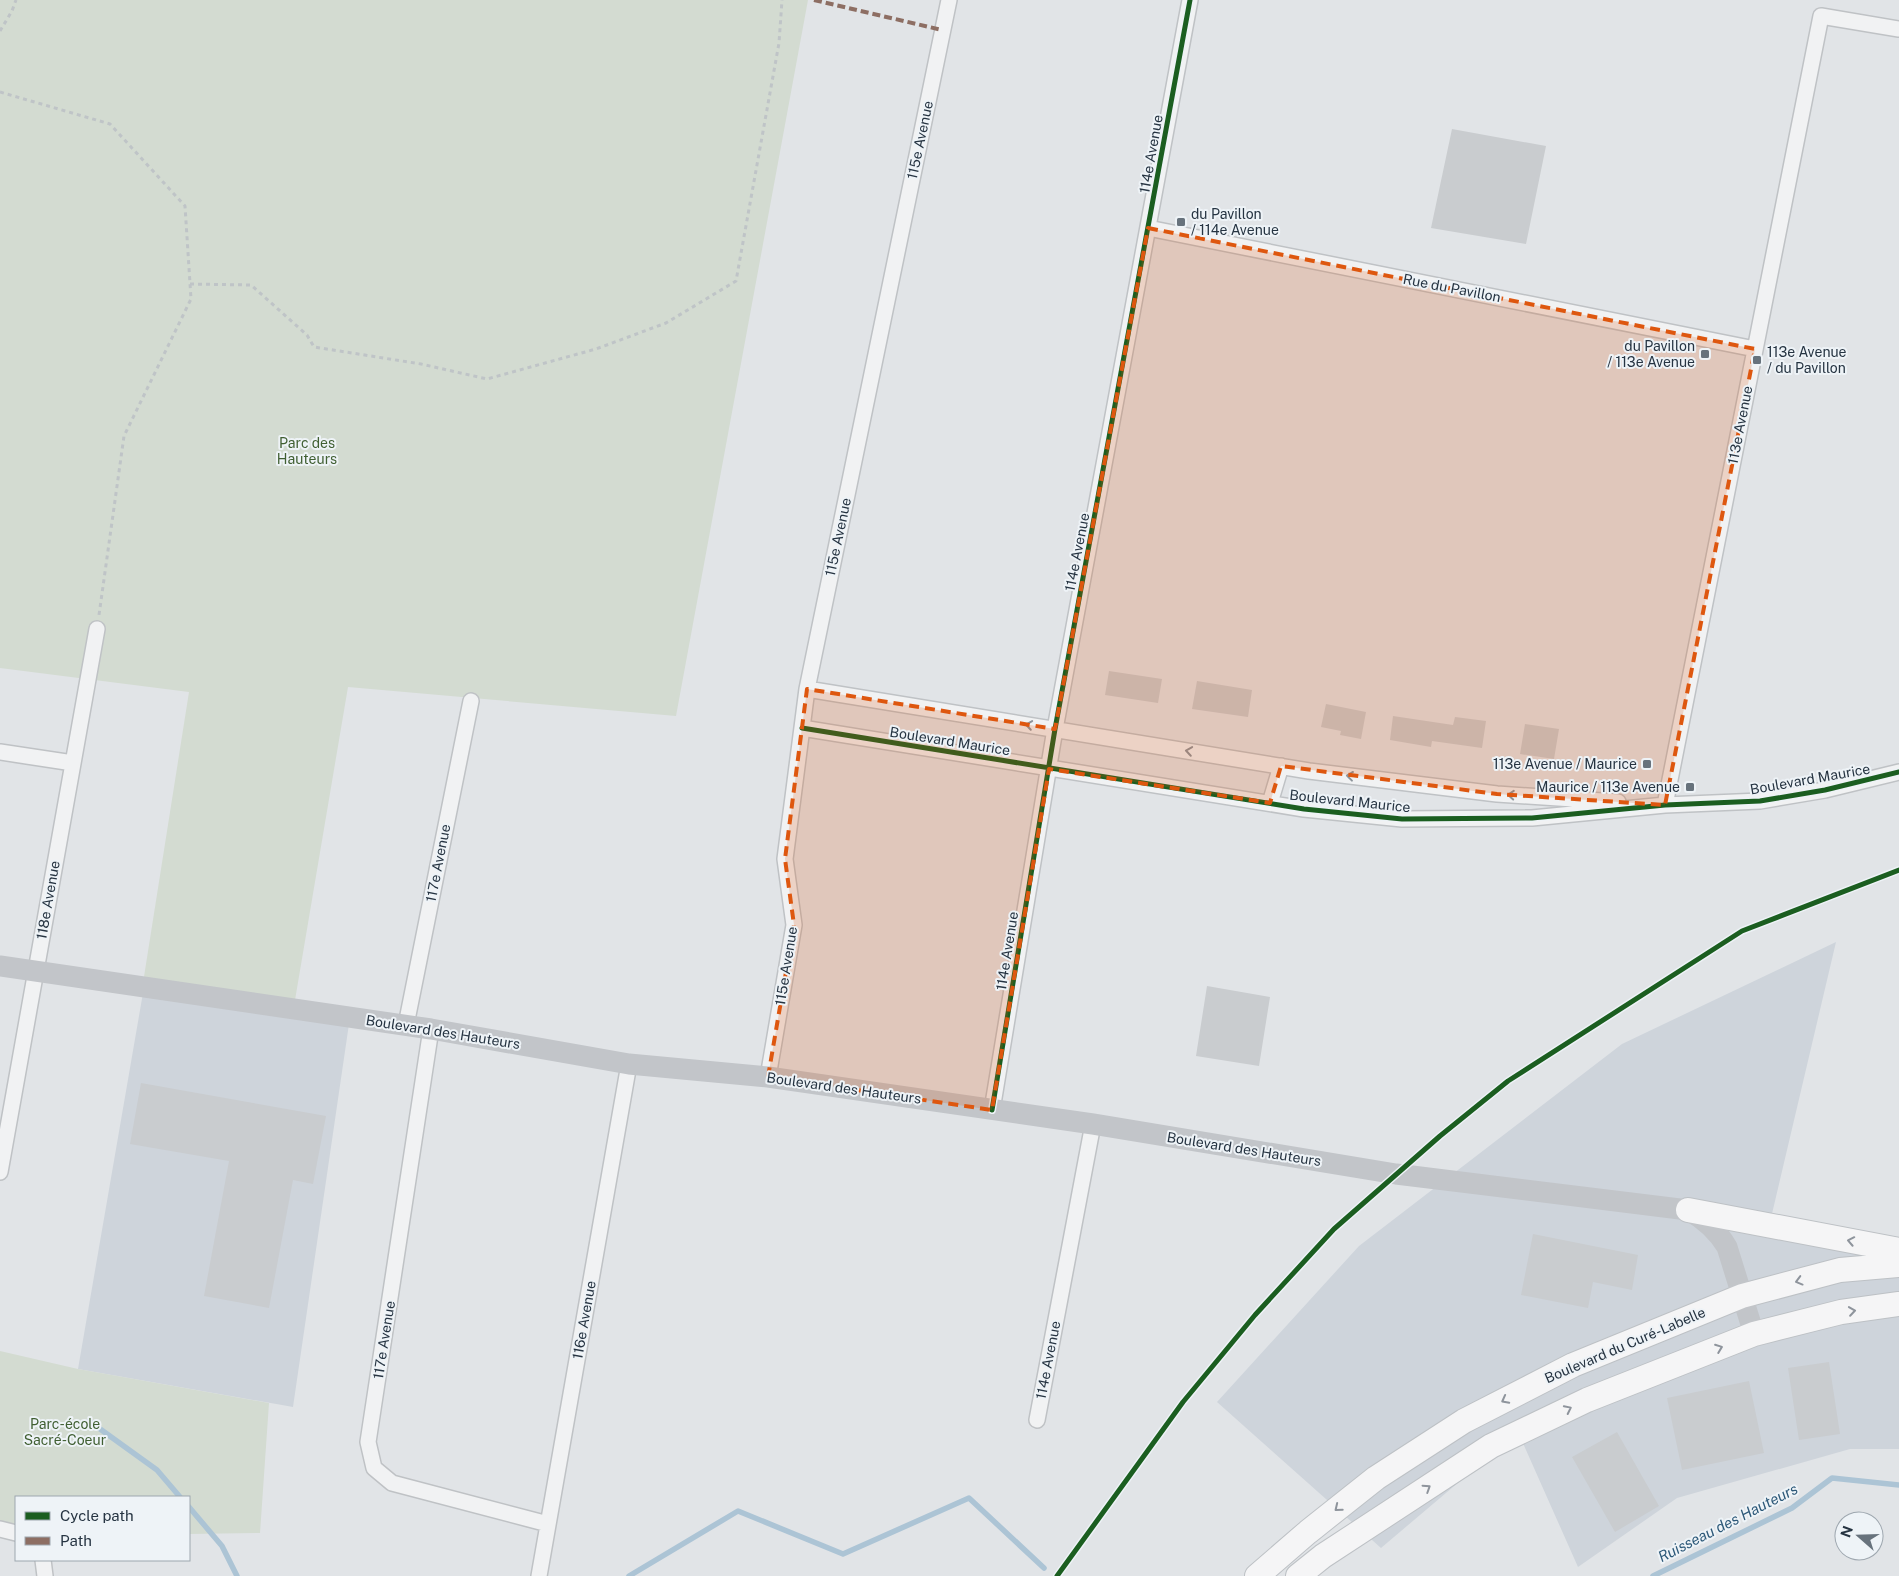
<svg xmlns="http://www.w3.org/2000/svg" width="1899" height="1576" font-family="'Public Sans',sans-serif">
<rect width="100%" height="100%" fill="#e1e4e7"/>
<path fill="#ced4db" d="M 1836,942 L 1771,1218 L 1899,1246 L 1899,1449 L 1850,1449 L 1677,1498 L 1578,1567 L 1518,1432 L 1381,1548 L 1217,1402 L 1359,1246 L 1622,1044 Z
M 144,987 L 350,1017 L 293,1407 L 78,1369 Z"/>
<path fill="#d3dbd1" d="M 0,0 L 808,0 L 676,716 L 348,687 L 294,1006 L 143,983 L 189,692 L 0,668 Z
M 0,1351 L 78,1369 L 269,1403 L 260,1533 L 189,1534 L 189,1497 L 16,1497 L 16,1533 L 0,1529 Z"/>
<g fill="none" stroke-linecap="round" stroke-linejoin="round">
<path stroke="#acc4d5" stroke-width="5.5" d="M 89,1421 L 157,1470 L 180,1497
M 189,1507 L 222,1546 L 237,1576
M 629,1576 L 738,1511 L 843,1554 L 969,1498 L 1044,1568
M 1653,1576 L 1792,1508 L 1832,1478 L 1899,1485"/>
</g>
<path fill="#c9cccf" d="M 1452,129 L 1546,146 L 1526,244 L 1431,228 Z
M 1109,671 L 1162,679 L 1158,703 L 1105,695 Z
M 1197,681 L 1252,690 L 1248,717 L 1192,709 Z
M 1326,704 L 1366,712 L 1361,739 L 1340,735 L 1341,731 L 1321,727 Z
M 1393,716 L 1453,725 L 1455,717 L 1486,721 L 1482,748 L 1432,741 L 1431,747 L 1390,740 Z
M 1525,724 L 1559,729 L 1554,759 L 1520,754 Z
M 1207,986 L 1270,997 L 1259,1066 L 1196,1056 Z
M 141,1083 L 326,1116 L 313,1184 L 293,1180 L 269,1308 L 204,1296 L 229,1161 L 130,1144 Z
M 1533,1234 L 1638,1255 L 1632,1290 L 1593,1282 L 1588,1308 L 1521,1295 Z
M 1829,1362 L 1840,1434 L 1799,1440 L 1788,1368 Z
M 1749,1381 L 1764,1453 L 1682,1470 L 1667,1398 Z
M 1617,1432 L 1659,1506 L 1615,1532 L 1572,1457 Z"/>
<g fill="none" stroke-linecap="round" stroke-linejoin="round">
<defs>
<path id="minor" d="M 1148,228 L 1755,349
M 807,689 L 1309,771 L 1497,794 L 1618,802
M 802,728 L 1304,809 L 1402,819 L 1532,818 L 1665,805 L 1760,801 L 1825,790 L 1899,772
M 0,752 L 73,763
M 1270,803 L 1281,766
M 1665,805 L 1821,16 L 1899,29
M 406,1025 L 471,701
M 431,1029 L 368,1442 L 374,1468 L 392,1483 L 548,1524
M 768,1077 L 794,925 L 785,859 L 807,689 L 949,0
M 992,1110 L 1055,729 L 1190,0
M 0,1172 L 97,629
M 1037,1420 L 1093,1124
M 0,1529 L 16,1533
M 43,1560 L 45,1576
M 539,1576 L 629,1064"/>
<path id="primary" d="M 1688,1210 L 1899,1250
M 1257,1576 L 1308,1532 L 1376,1478 L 1464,1421 L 1573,1365 L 1742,1296 L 1840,1270 L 1899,1265
M 1298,1576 L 1323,1556 L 1491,1446 L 1587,1400 L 1754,1334 L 1841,1312 L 1899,1304"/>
</defs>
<use href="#minor" stroke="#bfc2c5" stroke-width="18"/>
<use href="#primary" stroke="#bdc1c5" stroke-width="26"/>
<path stroke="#bfc4c7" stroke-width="3" stroke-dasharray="4 4" stroke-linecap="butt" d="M 0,31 L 12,11 L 16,0
M 0,92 L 110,124 L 185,206 L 191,299 L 124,436 L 99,615
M 190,284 L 251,285 L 307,335 L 314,347 L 421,364 L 487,379 L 596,349 L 666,323 L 736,281 L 779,43 L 782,0"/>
<use href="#minor" stroke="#f1f2f3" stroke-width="15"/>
<path stroke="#c2c5c9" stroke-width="21" d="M 0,966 L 431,1029 L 629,1064 L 768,1077 L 1093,1124 L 1396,1174 L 1688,1210 C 1704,1219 1717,1230 1727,1247 L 1754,1334"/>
<use href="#primary" stroke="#f5f5f6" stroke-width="24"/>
<path stroke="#8d6e63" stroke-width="4" stroke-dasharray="8 4" stroke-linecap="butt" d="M 814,0 L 942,30"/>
<defs>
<path id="cycleway" d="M 802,728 L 1304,809 L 1402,819 L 1532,818 L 1665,805 L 1760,801 L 1825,790 L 1899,772
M 992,1110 L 1055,729 L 1190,0
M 1057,1576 L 1183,1402 L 1255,1315 L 1334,1229 L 1440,1136 L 1508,1081 L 1742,931 L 1899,870"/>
</defs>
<use href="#cycleway" stroke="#eef3f7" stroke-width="8"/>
<use href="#cycleway" stroke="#1b5e20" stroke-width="5"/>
</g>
<defs><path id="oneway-chevron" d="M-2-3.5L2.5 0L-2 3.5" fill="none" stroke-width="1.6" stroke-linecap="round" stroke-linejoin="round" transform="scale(1.25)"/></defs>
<g stroke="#8c939a">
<use href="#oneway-chevron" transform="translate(1029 725) rotate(-171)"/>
<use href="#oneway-chevron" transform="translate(1189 751) rotate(-171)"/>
<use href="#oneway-chevron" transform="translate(1350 776) rotate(-173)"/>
<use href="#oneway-chevron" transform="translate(1511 795) rotate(-176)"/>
</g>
<g stroke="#8e949c">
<use href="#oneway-chevron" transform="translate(1851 1241) rotate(-169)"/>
<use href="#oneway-chevron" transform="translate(1799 1281) rotate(165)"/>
<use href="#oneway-chevron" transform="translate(1852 1311) rotate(-8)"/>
<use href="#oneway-chevron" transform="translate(1719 1348) rotate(-21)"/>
<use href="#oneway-chevron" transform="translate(1505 1400) rotate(152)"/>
<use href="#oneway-chevron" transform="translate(1568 1409) rotate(-26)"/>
<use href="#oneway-chevron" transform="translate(1427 1488) rotate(-33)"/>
<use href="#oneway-chevron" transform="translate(1338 1508) rotate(141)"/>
</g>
<path fill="#de570f" fill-opacity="0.2" stroke="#de570f" stroke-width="4" stroke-dasharray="10 6" stroke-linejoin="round" d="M 1148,228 L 1755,349 L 1665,805 L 1497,794 L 1281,766 L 1270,803 L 1049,769 L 992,1110 L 768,1077 L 794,925 L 785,859 L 807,689 L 1055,729 Z"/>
<g fill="#67727c" stroke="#eef3f7" stroke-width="2">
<rect x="1176" y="217" width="10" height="10" rx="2.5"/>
<rect x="1700" y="349" width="10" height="10" rx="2.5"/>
<rect x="1752" y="355" width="10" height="10" rx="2.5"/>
<rect x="1642" y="759" width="10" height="10" rx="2.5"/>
<rect x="1685" y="782" width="10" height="10" rx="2.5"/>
</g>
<g text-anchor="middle" stroke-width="4" stroke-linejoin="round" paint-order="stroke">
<g font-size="14" fill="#263442" stroke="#eef3f7">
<text transform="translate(920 140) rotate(-78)" y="5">115e Avenue</text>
<text transform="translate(1151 154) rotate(-80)" y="5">114e Avenue</text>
<text transform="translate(1452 288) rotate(11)" y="5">Rue du Pavillon</text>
<text transform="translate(1740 425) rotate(-79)" y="5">113e Avenue</text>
<text transform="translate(838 537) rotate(-78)" y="5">115e Avenue</text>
<text transform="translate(1077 552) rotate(-79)" y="5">114e Avenue</text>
<text transform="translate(950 741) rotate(9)" y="5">Boulevard Maurice</text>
<text transform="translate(1810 779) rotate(-10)" y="5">Boulevard Maurice</text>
<text transform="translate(1350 801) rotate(6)" y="5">Boulevard Maurice</text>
<text transform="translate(438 863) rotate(-79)" y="5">117e Avenue</text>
<text transform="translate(48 900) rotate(-80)" y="5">118e Avenue</text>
<text transform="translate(1007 951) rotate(-81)" y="5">114e Avenue</text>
<text transform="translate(786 966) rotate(-81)" y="5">115e Avenue</text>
<text transform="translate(443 1032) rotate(9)" y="5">Boulevard des Hauteurs</text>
<text transform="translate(844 1088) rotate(8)" y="5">Boulevard des Hauteurs</text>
<text transform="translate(1244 1149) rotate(9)" y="5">Boulevard des Hauteurs</text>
<text transform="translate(584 1320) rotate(-80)" y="5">116e Avenue</text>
<text transform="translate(384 1340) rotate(-81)" y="5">117e Avenue</text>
<text transform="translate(1625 1345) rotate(-23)" y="5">Boulevard du Curé-Labelle</text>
<text transform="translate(1048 1360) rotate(-79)" y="5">114e Avenue</text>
</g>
<g font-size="14" fill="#263442" stroke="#eef3f7" text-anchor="end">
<text x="1191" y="219" text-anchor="start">du Pavillon<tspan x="1191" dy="16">/ 114e Avenue</tspan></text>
<text x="1695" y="351">du Pavillon<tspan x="1695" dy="16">/ 113e Avenue</tspan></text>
<text x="1767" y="357" text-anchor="start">113e Avenue<tspan x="1767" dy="16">/ du Pavillon</tspan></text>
<text x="1637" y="769">113e Avenue / Maurice</text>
<text x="1680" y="792">Maurice / 113e Avenue</text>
</g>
<g font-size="14" fill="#405f32" stroke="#eef3f7">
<text x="307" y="448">Parc des<tspan x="307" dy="16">Hauteurs</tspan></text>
<text x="65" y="1429">Parc-école<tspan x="65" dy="16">Sacré-Coeur</tspan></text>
</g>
<g font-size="15" font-style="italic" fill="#2d5979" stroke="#eef3f7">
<text transform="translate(1728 1523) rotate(-27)" y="5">Ruisseau des Hauteurs</text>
</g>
</g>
<rect x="15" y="1496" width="175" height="65" fill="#eef3f7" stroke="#9ea7af"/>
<rect x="25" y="1512" width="25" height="8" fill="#1b5e20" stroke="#9ea7af"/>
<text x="60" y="1521" font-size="15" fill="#263442">Cycle path</text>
<rect x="25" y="1537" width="25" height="8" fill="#8d6e63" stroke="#9ea7af"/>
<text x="60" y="1546" font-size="15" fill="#263442">Path</text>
<g transform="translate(1859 1536) rotate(290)"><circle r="24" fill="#eef3f7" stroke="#9ea7af"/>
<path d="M0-4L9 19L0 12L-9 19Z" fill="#67727c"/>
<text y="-8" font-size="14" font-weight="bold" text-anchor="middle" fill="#263442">N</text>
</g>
</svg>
